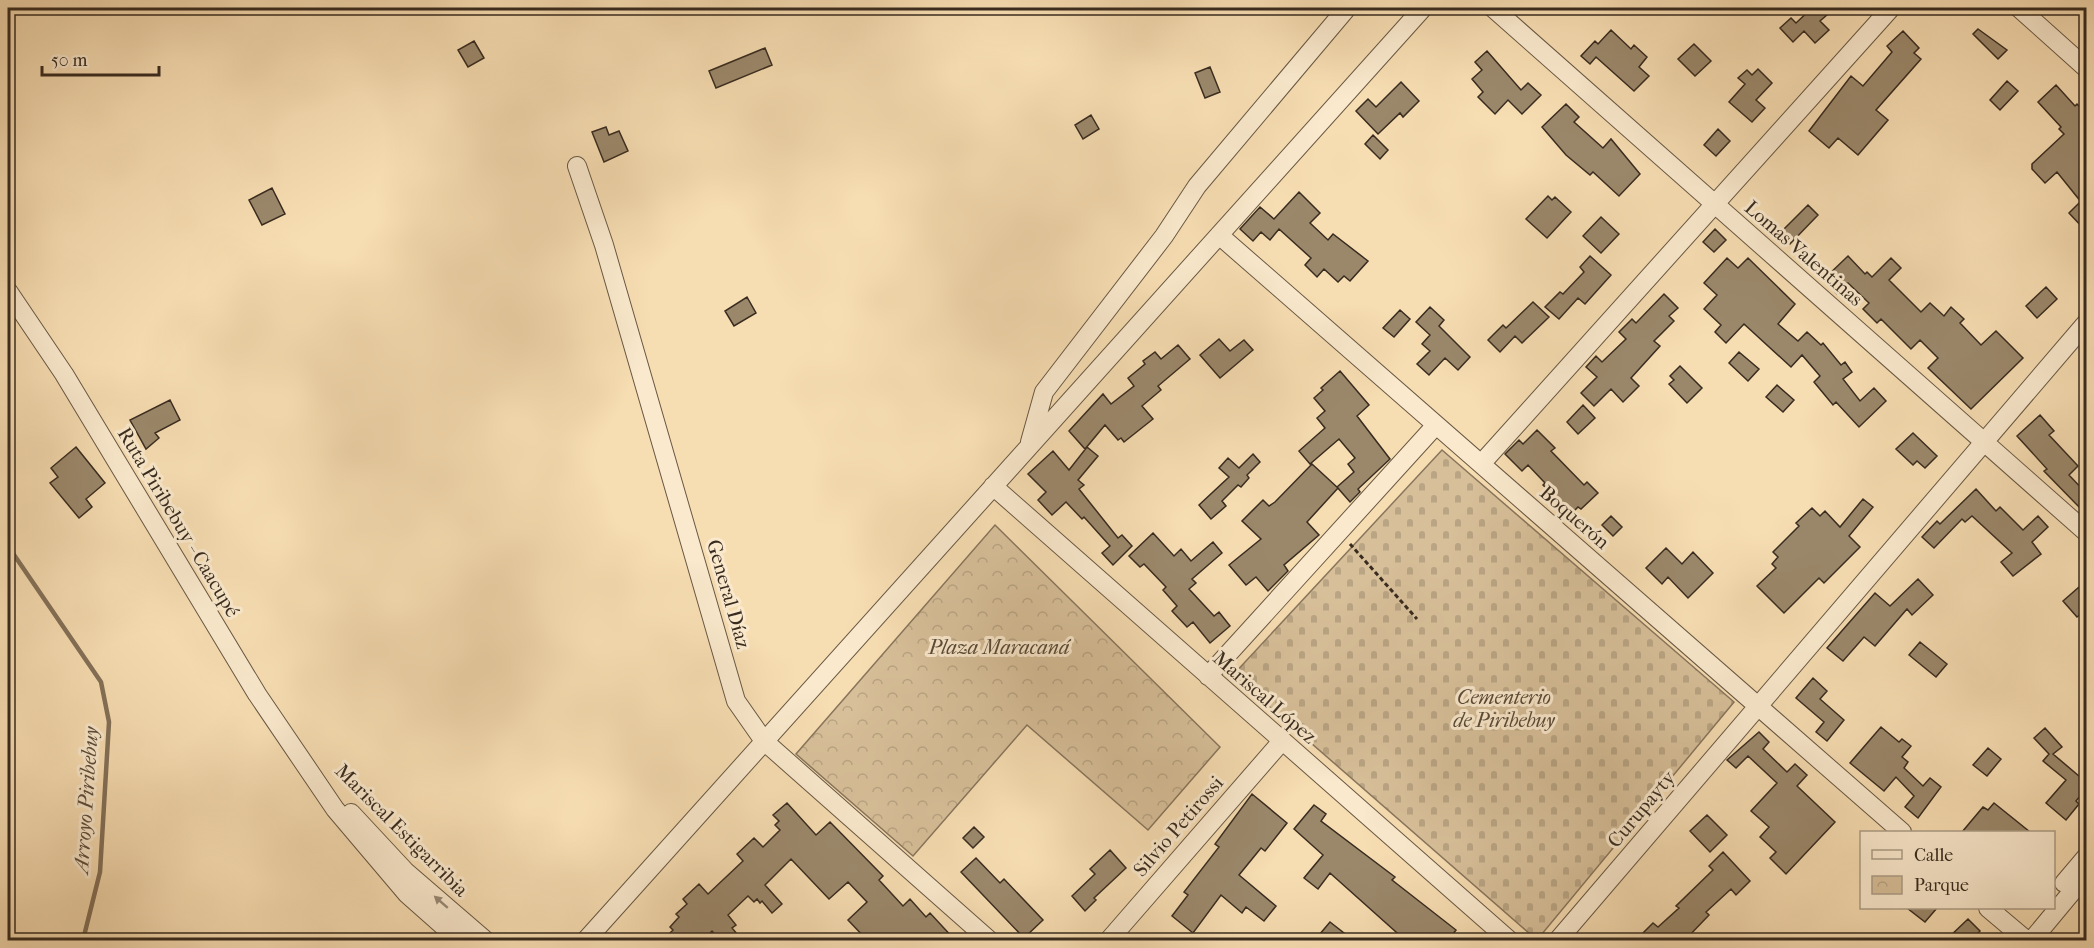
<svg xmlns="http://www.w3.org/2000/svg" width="2094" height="948" font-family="'IM FELL French Canon',serif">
<defs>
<pattern id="cemetery-stones" width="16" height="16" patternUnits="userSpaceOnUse" patternTransform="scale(1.5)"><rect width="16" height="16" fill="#d7bf99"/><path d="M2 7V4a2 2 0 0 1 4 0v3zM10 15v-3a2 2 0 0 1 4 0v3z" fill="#b9a483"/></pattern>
<pattern id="park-crowns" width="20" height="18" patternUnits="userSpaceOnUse" patternTransform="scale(1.5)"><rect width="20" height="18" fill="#d7bf99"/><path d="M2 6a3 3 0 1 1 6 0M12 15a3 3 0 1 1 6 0" fill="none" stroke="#b9a483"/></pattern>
</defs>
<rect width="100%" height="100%" fill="#f7ddb2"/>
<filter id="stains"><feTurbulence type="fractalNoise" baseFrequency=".00333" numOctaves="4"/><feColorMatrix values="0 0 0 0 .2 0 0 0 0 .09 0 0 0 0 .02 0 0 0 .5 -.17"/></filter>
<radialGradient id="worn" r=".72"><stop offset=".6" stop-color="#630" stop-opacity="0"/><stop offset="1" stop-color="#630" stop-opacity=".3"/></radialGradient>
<path fill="url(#cemetery-stones)" stroke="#88755c" stroke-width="1.5" d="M 1442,450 L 1734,702 L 1537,940 L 1233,675 Z"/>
<path fill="url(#park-crowns)" stroke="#88755c" stroke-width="1.5" d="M 995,525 L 1220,747 L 1148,830 L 1027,725 L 913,856 L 796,754 Z"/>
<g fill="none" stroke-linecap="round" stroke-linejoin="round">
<path stroke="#847159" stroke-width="4.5" d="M 8,546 L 101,682 L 109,722 L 100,872 L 83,940"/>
</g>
<path fill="#9b886b" stroke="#382b1f" stroke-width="1.5" d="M 1812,8 L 1835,8 L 1820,21 L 1829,30 L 1815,43 L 1804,31 L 1793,42 L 1780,28 L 1791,18 L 1796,23 Z
M 1978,29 L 2007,50 L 1998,59 L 1973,34 Z
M 1611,30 L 1631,49 L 1634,45 L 1647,57 L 1639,67 L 1649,76 L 1634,91 L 1596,57 L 1590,64 L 1581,56 L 1595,41 L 1598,44 Z
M 1903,31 L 1919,48 L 1914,53 L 1921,59 L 1876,110 L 1888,120 L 1858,155 L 1838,138 L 1829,148 L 1809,131 L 1851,76 L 1863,86 L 1892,52 L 1887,46 Z
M 474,41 L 484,58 L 468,67 L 458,50 Z
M 1694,44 L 1711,61 L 1695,76 L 1678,59 Z
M 765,48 L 772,65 L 716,88 L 709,71 Z
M 1487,51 L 1521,90 L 1528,83 L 1541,95 L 1522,114 L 1508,100 L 1495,114 L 1478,97 L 1483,92 L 1472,79 L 1482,70 L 1475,62 Z
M 1210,67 L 1220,92 L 1205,98 L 1195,73 Z
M 1758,69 L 1772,83 L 1756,100 L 1765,108 L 1752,122 L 1729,102 L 1745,84 L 1738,78 L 1747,70 L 1752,75 Z
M 2007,81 L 2018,91 L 2000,110 L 1990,100 Z
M 1401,82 L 1419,101 L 1403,117 L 1400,113 L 1378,134 L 1356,111 L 1368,99 L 1376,107 Z
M 2056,85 L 2075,106 L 2077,104 L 2086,113 L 2086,208 L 2057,172 L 2045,183 L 2032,169 L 2032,164 L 2064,134 L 2059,129 L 2061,127 L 2038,102 Z
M 1566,104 L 1579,117 L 1574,122 L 1603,148 L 1611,139 L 1640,174 L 1619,196 L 1593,172 L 1590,175 L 1566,155 L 1542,127 Z
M 1091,115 L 1099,129 L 1083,139 L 1075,125 Z
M 606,127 L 609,135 L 619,131 L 628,151 L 604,162 L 592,132 Z
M 1718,129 L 1730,141 L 1716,156 L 1704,145 Z
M 1373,135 L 1388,150 L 1380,159 L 1365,144 Z
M 272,188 L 285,214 L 262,225 L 249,200 Z
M 1299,192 L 1320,213 L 1310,223 L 1328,240 L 1333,234 L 1368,261 L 1350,281 L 1344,276 L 1338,282 L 1324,269 L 1317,277 L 1305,265 L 1311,258 L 1279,229 L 1270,240 L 1261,232 L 1253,241 L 1240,229 L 1260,207 L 1274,219 Z
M 1548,196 L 1552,200 L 1555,197 L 1571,212 L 1547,238 L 1526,219 Z
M 2080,202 L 2086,209 L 2086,231 L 2069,213 Z
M 1808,205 L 1818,215 L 1790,244 L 1780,233 Z
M 1601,217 L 1619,234 L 1601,253 L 1583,236 Z
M 1715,229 L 1726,240 L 1714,252 L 1703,242 Z
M 1590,256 L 1611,275 L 1585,304 L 1578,298 L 1559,319 L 1545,307 L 1560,292 L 1563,294 L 1584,272 L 1580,267 Z
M 1848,256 L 1865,274 L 1867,272 L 1872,277 L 1891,258 L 1901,268 L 1889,280 L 1921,312 L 1930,303 L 1944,316 L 1951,307 L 1964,319 L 1960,323 L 1981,345 L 1996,331 L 2023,358 L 1971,409 L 1928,368 L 1938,358 L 1920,340 L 1911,349 L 1881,319 L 1877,323 L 1863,309 L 1869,303 L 1848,283 L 1837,294 L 1823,280 Z
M 1727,258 L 1738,268 L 1748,258 L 1795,304 L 1778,324 L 1798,341 L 1807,332 L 1821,345 L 1823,343 L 1841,365 L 1845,362 L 1852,372 L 1843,379 L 1860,401 L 1874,388 L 1886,401 L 1859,427 L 1836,402 L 1833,405 L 1814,382 L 1820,376 L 1802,355 L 1791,367 L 1744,324 L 1726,343 L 1715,332 L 1721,325 L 1704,309 L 1717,295 L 1704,283 Z
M 2046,287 L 2057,299 L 2037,318 L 2026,306 Z
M 1664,294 L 1678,308 L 1669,316 L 1674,321 L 1654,341 L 1660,346 L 1631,378 L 1639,386 L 1623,402 L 1611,389 L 1594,406 L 1581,393 L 1597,377 L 1586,367 L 1596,356 L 1602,362 L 1626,339 L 1619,332 L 1632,319 L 1636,323 Z
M 747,297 L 756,313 L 734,326 L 725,311 Z
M 1533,302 L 1549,317 L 1522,343 L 1515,336 L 1500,352 L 1488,340 L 1503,325 L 1506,328 Z
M 1430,307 L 1444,320 L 1439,326 L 1470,357 L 1458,370 L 1445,358 L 1429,375 L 1417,364 L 1430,351 L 1422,344 L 1430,335 L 1416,322 Z
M 1400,310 L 1410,319 L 1394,337 L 1383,328 Z
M 1219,339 L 1230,351 L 1244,340 L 1253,350 L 1220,378 L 1200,355 Z
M 1178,345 L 1190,359 L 1158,386 L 1161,390 L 1142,406 L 1153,419 L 1124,442 L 1121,438 L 1118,440 L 1105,425 L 1085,449 L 1069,431 L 1103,394 L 1111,404 L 1134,386 L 1128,378 L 1145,364 L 1143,361 L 1155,352 L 1161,359 Z
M 1739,352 L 1759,369 L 1748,381 L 1729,363 Z
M 1680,366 L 1702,388 L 1687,403 L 1669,384 L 1674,380 L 1670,376 Z
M 1340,371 L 1369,405 L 1357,416 L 1390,459 L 1358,489 L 1360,492 L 1350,502 L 1337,487 L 1354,472 L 1348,464 L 1355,458 L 1339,439 L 1310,464 L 1299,451 L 1325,428 L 1317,418 L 1325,411 L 1314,398 L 1323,390 L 1321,388 Z
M 1777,385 L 1794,400 L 1783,412 L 1766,397 Z
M 170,400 L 180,420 L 155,433 L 159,438 L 146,449 L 130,420 Z
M 1583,405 L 1595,418 L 1578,434 L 1567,422 Z
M 2040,415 L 2054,431 L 2049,435 L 2078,466 L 2069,475 L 2086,493 L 2086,502 L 2080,508 L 2044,471 L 2047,469 L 2017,436 Z
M 1537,430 L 1555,448 L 1551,451 L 1584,485 L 1587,482 L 1598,493 L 1581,509 L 1578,507 L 1572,513 L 1543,485 L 1545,483 L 1528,465 L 1522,471 L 1505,454 L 1519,440 L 1523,444 Z
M 1913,433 L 1937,456 L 1925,468 L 1917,461 L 1913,465 L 1896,449 Z
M 76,447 L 105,483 L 86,499 L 92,507 L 79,518 L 50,483 L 58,477 L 51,468 Z
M 1087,447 L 1098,456 L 1078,480 L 1084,485 L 1079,489 L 1118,538 L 1122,535 L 1132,546 L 1113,565 L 1102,553 L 1110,546 L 1084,517 L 1082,519 L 1066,502 L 1052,515 L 1038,500 L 1046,492 L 1028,474 L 1053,451 L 1069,470 Z
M 1253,454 L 1260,462 L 1247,475 L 1249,478 L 1241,487 L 1238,485 L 1222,501 L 1226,506 L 1211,519 L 1199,505 L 1229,477 L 1219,468 L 1228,458 L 1239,468 Z
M 1312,464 L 1338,488 L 1307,522 L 1319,535 L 1284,565 L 1288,571 L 1268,591 L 1256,577 L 1246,585 L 1229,565 L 1261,539 L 1242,521 L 1263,500 L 1269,506 L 1275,502 Z
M 1976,489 L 1996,511 L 2000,507 L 2023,530 L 2038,516 L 2048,527 L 2032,542 L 2041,554 L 2013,576 L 2001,562 L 2012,553 L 1972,516 L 1965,522 L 1962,519 L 1934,548 L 1922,537 L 1937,521 L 1940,524 Z
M 1863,499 L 1873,507 L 1849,536 L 1860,547 L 1824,583 L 1819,578 L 1784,613 L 1757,586 L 1776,568 L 1772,564 L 1778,557 L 1773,552 L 1799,526 L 1796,523 L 1812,508 L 1820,516 L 1825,511 L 1840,527 Z
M 1611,516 L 1622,527 L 1613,536 L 1602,525 Z
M 1153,533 L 1174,556 L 1181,549 L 1191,561 L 1213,542 L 1222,553 L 1192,579 L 1196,583 L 1189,589 L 1214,616 L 1219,612 L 1230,626 L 1210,643 L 1193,622 L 1187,627 L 1172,611 L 1177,606 L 1163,590 L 1166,587 L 1144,564 L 1140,567 L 1129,556 Z
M 1666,548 L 1682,564 L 1693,552 L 1713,573 L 1688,598 L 1668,577 L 1662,584 L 1646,568 Z
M 1918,579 L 1933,595 L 1912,615 L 1907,609 L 1875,646 L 1864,637 L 1843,661 L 1827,648 L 1875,593 L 1890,606 Z
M 2086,581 L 2086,610 L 2077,617 L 2063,601 Z
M 1920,642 L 1947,664 L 1936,677 L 1909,655 Z
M 1813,678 L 1827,691 L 1820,699 L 1844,720 L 1827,741 L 1816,732 L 1824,722 L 1796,698 Z
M 1881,727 L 1899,742 L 1902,739 L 1911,746 L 1902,757 L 1908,762 L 1904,768 L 1923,786 L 1930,778 L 1941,787 L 1918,818 L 1905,807 L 1914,796 L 1896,777 L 1884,791 L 1850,763 Z
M 2045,728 L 2062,747 L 2053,754 L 2086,782 L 2086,789 L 2076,801 L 2079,804 L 2066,820 L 2046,803 L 2066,780 L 2043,761 L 2049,754 L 2034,738 Z
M 1759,732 L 1769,742 L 1763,749 L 1787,772 L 1795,764 L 1807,775 L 1797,786 L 1835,822 L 1786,874 L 1770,858 L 1776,852 L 1760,837 L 1769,827 L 1751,811 L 1777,783 L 1748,756 L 1736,768 L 1727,760 Z
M 1988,748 L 2001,759 L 1987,776 L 1973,765 Z
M 1252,794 L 1287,823 L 1265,851 L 1261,848 L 1239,875 L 1276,906 L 1264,921 L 1246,907 L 1242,913 L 1221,895 L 1193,933 L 1172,916 L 1188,895 L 1184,892 L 1219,847 L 1215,844 Z
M 787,803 L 816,835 L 830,822 L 883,876 L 879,880 L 903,906 L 910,899 L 926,917 L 930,913 L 955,940 L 867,940 L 848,920 L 867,902 L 848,882 L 829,899 L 791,859 L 765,885 L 782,904 L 772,913 L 762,901 L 760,903 L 757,899 L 754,902 L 748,896 L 728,915 L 736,925 L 732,928 L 737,934 L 730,940 L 720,940 L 712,931 L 703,940 L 663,940 L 673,930 L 670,927 L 679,917 L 676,914 L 687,904 L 683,899 L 699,884 L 708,894 L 743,861 L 737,854 L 754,838 L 763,847 L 780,830 L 775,825 L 779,821 L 773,815 Z
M 1994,803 L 2030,832 L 1962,832 L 1983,807 L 1988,810 Z
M 1314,805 L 1326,814 L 1321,821 L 1395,877 L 1392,880 L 1456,930 L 1448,940 L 1405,940 L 1330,873 L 1318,889 L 1304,878 L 1323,855 L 1294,829 Z
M 1707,815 L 1727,835 L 1710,852 L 1690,831 Z
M 974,827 L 984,837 L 973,848 L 963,838 Z
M 1110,850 L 1126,868 L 1094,898 L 1096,900 L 1085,911 L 1072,896 L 1095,874 L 1090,869 Z
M 1723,852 L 1750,881 L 1736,895 L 1731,889 L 1706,912 L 1709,915 L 1685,940 L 1644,940 L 1646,938 L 1642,934 L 1653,923 L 1658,927 L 1679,908 L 1676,906 L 1713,870 L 1709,866 Z
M 976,858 L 1000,883 L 1004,879 L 1043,920 L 1024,938 L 961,872 Z
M 1907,908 L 1937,908 L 1925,922 Z
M 1968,919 L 1980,931 L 1971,940 L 1946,940 Z
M 1330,922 L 1353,940 L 1327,940 L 1319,935 Z"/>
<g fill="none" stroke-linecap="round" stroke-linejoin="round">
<defs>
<path id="minor" d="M 1493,8 L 2086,532
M 2019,8 L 2086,68
M 577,166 L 604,245 L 736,701 L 764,741 L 989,940
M 1219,235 L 1902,832
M 8,291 L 64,374 L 257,694 L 335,809 L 407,894 L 459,940
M 1030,442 L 1044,392 L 1164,236 L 1197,186 L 1347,8
M 1481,464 L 1891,8
M 993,486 L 1509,940
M 1208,676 L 1436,425
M 351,813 L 405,871 L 485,940
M 2064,883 L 2086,857
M 1988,908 L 2026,940
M 586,940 L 1423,8
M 1109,940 L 1282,741
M 1558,940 L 2086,323
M 2032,940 L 2086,875"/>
</defs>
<use href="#minor" stroke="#685844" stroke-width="20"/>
<path stroke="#382b1f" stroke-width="3" stroke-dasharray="4.5 3" stroke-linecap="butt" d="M 1350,544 L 1417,619"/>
<use href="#minor" stroke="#fae9cd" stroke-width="18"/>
</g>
<defs><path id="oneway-solid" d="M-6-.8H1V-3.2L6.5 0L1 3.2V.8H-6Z" transform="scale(1.5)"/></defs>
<use fill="#998a76" href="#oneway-solid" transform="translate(441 902) rotate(-139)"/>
<g text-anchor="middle" stroke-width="6" stroke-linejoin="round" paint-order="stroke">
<g font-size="20" fill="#382b1f" stroke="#fae9cd">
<text transform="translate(1804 253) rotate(41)" y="7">Lomas Valentinas</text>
<text transform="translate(1575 517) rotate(41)" y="7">Boquerón</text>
<text transform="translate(179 522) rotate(59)" y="7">Ruta Piribebuy - Caacupé</text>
<text transform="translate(729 594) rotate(74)" y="7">General Díaz</text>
<text transform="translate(1265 697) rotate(41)" y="7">Mariscal López</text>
<text transform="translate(1641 809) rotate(-50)" y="7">Curupayty</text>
<text transform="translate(1178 826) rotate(-49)" y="7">Silvio Petirossi</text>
<text transform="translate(402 830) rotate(45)" y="7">Mariscal Estigarribia</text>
</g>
<g font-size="20" font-style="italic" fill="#584937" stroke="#fae9cd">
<text x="999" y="654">Plaza Maracaná</text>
<text x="1504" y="704">Cementerio<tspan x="1504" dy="23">de Piribebuy</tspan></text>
</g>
<g font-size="21" font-style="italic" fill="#5e4e3c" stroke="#fae9cd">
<text transform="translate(86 800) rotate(-86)" y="7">Arroyo Piribebuy</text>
</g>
</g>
<rect width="2094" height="948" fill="none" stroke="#f7ddb2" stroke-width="30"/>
<rect x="9" y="9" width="2076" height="930" fill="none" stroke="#382b1f" stroke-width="3"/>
<rect x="15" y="15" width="2064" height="918" fill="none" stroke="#382b1f" stroke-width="1.5"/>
<rect x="1860" y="831" width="195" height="78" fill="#fae9cd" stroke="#ac9d87" stroke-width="1.5"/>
<rect x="1872" y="850" width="30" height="9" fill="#fae9cd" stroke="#ac9d87" stroke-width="1.5"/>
<text x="1914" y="861" font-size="18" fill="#382b1f">Calle</text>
<rect x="1872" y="876" width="30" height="18" fill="url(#park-crowns)" stroke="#ac9d87" stroke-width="1.5"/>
<text x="1914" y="891" font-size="18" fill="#382b1f">Parque</text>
<path d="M42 66v9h117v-9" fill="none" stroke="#382b1f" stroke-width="3"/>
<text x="51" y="66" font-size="18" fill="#382b1f" stroke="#fae9cd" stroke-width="4.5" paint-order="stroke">50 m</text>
<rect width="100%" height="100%" filter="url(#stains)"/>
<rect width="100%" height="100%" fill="url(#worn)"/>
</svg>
